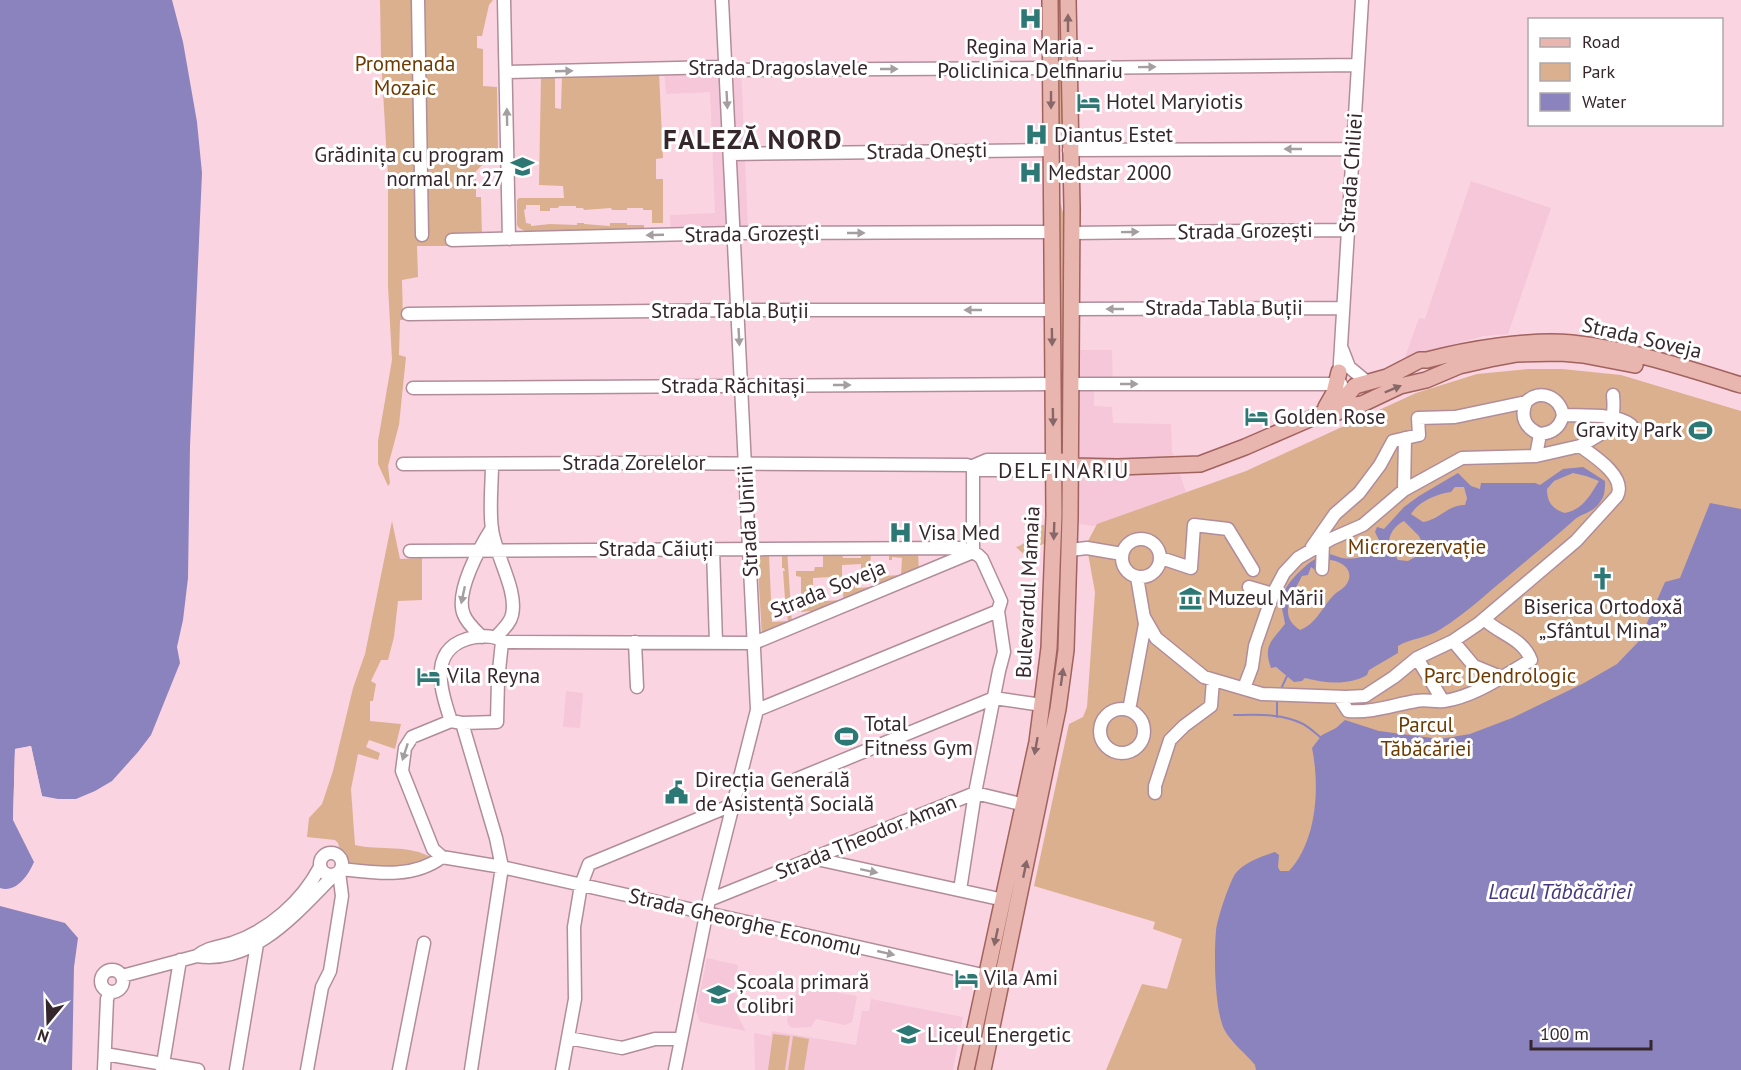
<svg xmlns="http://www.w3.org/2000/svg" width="1741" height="1070" font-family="'PT Sans',sans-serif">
<rect width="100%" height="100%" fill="#fbd4e2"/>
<path fill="#f5c7d8" d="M 741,67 L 748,229 L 671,232 L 670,215 L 715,213 L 710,92 L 666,94 L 664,70 Z
M 1471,181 L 1551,208 L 1508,334 L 1484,336 L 1405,357 L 1419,318 L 1425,319 Z
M 1079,350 L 1112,350 L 1113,387 L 1094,387 L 1094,406 L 1112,407 L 1113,423 L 1171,424 L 1172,451 L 1186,492 L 1098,524 L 1096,526 L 1077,524 Z
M 566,691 L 583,693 L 580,728 L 563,727 Z
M 707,958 L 738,965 L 733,993 L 741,995 L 737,1015 L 746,1031 L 700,1022 L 696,1011 Z
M 801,986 L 857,996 L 852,1022 L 845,1025 L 816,1019 L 811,1027 L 792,1028 L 788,1024 L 787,1020 L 798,988 Z
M 871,999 L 963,1017 L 953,1070 L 755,1070 L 754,1033 L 771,1036 L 772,1031 L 856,1045 L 862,1011 L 869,1011 Z"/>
<path fill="#dbb08f" d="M 380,0 L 493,0 L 489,5 L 482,36 L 477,36 L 477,48 L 483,49 L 483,86 L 497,87 L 498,150 L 476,171 L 476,197 L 481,197 L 482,239 L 450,237 L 449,246 L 417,246 L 418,277 L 402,280 L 403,320 L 400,320 L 399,355 L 406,357 L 399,425 L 388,466 L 390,483 L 388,486 L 378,464 L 378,441 L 392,360 L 388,286 L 388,177 L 381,58 Z
M 1054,0 L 1063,0 L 1064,136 L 1058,134 Z
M 659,72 L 663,158 L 656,159 L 656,179 L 663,179 L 663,223 L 652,223 L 652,210 L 643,210 L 643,208 L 627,208 L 627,210 L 612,210 L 611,208 L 584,210 L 583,208 L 576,208 L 576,206 L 559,206 L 558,208 L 550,208 L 550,211 L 540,211 L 540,205 L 526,205 L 526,209 L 524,210 L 526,223 L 531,224 L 531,226 L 550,224 L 577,225 L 577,223 L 584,223 L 584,224 L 610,226 L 610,223 L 627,223 L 627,225 L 644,225 L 644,230 L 525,231 L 519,228 L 517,225 L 517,200 L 519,198 L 564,198 L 563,186 L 539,185 L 541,76 L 555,75 L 555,108 L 561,109 L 562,75 Z
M 1058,163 L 1059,198 L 1064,216 L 1065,444 L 1060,443 Z
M 1528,369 L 1562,369 L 1621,375 L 1741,411 L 1741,1070 L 1106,1070 L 1142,984 L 1167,989 L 1182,939 L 1153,929 L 1155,922 L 1034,886 L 1069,724 L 1083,717 L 1087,707 L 1095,592 L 1087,548 L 1088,541 L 1097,524 L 1246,471 L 1416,393 L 1477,374 Z
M 392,521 L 400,559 L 422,558 L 422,600 L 398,601 L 394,637 L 388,660 L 381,660 L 371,681 L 376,684 L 373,701 L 370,701 L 370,721 L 401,724 L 395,749 L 369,740 L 366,747 L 380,753 L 378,760 L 358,754 L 351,789 L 355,845 C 380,851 410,844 432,858 C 410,874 377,868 351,866 L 342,857 L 338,843 L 335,840 L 307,837 L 309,818 L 322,804 L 333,771 L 353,688 L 365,654 Z
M 1024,524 L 1044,525 L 1044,544 L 1040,545 L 1038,552 L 1039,554 L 1037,559 L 1029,559 L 1016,547 C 1027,544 1032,534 1024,524 Z
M 787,549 L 792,624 L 762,637 L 757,551 L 769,554 L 772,622 L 788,621 L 785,603 L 787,602 L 785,599 L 783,571 L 785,571 L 784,568 L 782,568 L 782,554 Z
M 889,552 L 918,552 L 919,571 L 812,616 L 810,611 L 801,612 L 801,577 L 796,576 L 796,571 L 814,571 L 815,567 L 823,567 L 823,554 L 842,554 L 843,558 L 861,558 L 861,553 L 871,553 L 870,570 L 861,572 L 861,564 L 842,565 L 842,582 L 832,584 L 831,577 L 813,578 L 813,595 L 823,595 L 825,593 L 825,601 L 843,600 L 844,582 L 854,581 L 855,588 L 873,587 L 873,570 L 880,570 L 881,568 L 882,568 L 883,576 L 901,575 L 902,558 L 892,557 L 892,560 L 889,560 Z
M 773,1034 L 790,1036 L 785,1070 L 768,1070 Z
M 793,1036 L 809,1039 L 804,1070 L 788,1070 Z"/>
<path fill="#8b83be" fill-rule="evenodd" d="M 0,0 L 172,0 L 183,42 L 197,122 L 202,173 L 190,446 L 188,578 L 183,620 L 177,647 L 180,663 L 151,735 L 138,752 L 112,781 L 95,791 L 76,799 L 58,799 L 42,796 L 31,746 L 15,749 L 13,820 L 34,862 C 28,876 16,893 0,888 Z
M 1583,467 L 1605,481 C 1605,487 1605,495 1602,499 C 1594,514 1582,512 1573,521 C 1551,541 1529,558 1507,577 C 1485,595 1465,614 1441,629 C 1428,638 1411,638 1398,646 L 1398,653 L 1369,670 L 1367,675 C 1348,686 1325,683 1305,678 L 1302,681 L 1294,682 L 1276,667 L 1271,668 C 1263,645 1271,642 1285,624 C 1284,616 1280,604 1282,597 C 1285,583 1313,555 1328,554 C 1332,554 1338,557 1342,558 C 1358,560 1374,557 1379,540 L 1375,532 L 1377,527 L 1384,529 L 1404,507 L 1419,496 L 1458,473 L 1471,486 L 1480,489 L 1481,483 L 1535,483 L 1540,485 L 1563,469 ZM 1573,473 L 1586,476 L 1599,481 C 1589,497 1583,509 1565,513 C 1552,509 1547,502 1547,489 L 1554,481 ZM 1455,487 L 1464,487 L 1467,498 L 1465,505 C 1449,504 1439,520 1423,522 L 1411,514 C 1419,501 1437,494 1451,492 ZM 1404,521 L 1419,536 L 1424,547 L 1417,556 L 1408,561 L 1398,560 C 1393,553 1394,546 1389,540 C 1391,531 1396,525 1404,521 ZM 1330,560 C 1342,561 1356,571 1346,585 C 1342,590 1336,592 1332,597 C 1321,609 1316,624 1300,630 C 1276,615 1294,593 1302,576 L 1308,575 L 1311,567 L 1315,570 L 1329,563 Z
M 1710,503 L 1741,509 L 1741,1070 L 1256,1070 L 1255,1065 C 1246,1054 1232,1043 1225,1031 C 1214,1011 1214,953 1216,931 C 1217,919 1229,884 1235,874 C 1243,863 1262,856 1275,852 L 1279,855 L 1278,867 L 1280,871 L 1289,871 C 1317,841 1320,787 1312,748 L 1322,735 L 1336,728 L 1345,720 L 1379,731 L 1440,739 L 1470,734 L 1512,718 L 1584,683 L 1617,664 L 1639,641 L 1665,582 L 1680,578 Z
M 0,906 L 65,923 L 78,938 L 74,967 L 72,1070 L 0,1070 Z"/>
<path fill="#fbd4e2" d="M 31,746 L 42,796 L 39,796 L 29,749 L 18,751 L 16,813 L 13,820 L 15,749 Z"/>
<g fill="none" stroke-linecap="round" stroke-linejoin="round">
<path stroke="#8b83be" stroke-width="2" d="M 1281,689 L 1287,676
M 1234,715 C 1255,715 1281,713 1301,723 C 1308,726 1314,732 1320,737
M 1277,717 L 1277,702"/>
<defs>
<path id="minor" d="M 418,0 L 422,235
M 504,0 L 509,239
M 1068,68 L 1358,65
M 506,72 L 719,67 L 726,70 L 1051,68
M 1069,150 L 1352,149
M 730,154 L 1051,150
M 1071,233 L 1347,230
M 452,240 L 734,233 L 1052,232
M 1071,309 L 1342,308
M 408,314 L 738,310 L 1052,310
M 1342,349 L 1349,367 L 1367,382
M 1339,379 L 1362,0
M 1070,384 L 1341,384
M 413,388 L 1053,384
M 1526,402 C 1520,417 1525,428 1540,434
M 1580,446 C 1608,430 1616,428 1613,395
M 1536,456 L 1540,434 C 1552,433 1560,428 1563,415
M 403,464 L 643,463 L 967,465 L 980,470 L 1047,470 L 1054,473
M 492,464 C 492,485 489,508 492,529 C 495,555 518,590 512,615 C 510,624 502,630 496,637
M 973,466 L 987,460 L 1054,460
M 1404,490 L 1405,438
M1122 558a19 19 0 1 1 38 0a19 19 0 1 1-38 0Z
M 1312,547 L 1335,514 L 1359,493 L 1380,465 L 1393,441 L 1419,435 L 1418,418 L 1455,417 L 1526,402 C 1540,388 1560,397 1563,415 C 1582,416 1617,413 1631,425
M 713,549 L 716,643
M 1070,550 L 1087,548 L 1122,554
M 410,551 L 962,548 L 978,555 L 982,559 L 1001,601 L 998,611 L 1004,652 L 999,671 L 975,793 L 960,890
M 1161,558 L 1191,568 L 1194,525 L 1228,529 L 1253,570
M 1322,569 L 1323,543
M 1144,617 L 1156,638 L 1204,677 L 1262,694 L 1346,697 L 1365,696 L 1394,677 L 1417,658 L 1453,641 L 1478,624 L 1576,541 L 1617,496 C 1627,477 1594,456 1580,446 L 1536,456 L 1462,458 L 1404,490 L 1363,525 L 1331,539 L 1298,558 L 1284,573 L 1273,594 L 1249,587
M 482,637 C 475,630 467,623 464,615 C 454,593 480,547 492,528
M 1453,641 L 1474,666 L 1501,677
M 502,642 L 498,680 L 497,722 L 462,723 L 451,721 L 412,737 L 405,748 L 402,771 L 433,849 L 442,857 L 502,867 L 987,976
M 502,642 L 754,643 L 973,552 L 973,466
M 635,642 L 637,687
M 1417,658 L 1443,701
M 1244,688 L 1252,667 L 1255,646 L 1273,594
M 1339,697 L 1348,711 C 1372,713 1393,705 1416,701 C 1425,699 1435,702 1444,701 C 1474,697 1505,675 1531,660 C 1523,638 1499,634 1484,619
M1100 731a22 22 0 1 1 44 0a22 22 0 1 1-44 0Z
M 757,710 L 998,611
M 1129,710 L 1145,624 L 1137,577
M 451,721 C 440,688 427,646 475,637 C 484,636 495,635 501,641
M 462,723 L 496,838 L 502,867 L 471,1070
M 797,779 L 994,698 L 1042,705
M 1155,793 L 1155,786 L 1170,740 L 1184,726 L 1211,706 L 1213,680
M320 864a11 11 0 1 1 22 0a11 11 0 1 1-22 0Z
M 812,858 L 1004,900
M 341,869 C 376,873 413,879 442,857
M 709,900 L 975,793 L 1025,805
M 197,956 C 254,965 298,911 334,875
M101 981a11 11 0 1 1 22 0a11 11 0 1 1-22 0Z
M 122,976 L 197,956 C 208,947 219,947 232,943 C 270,930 302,901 320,867
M 568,1038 L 622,1048 L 655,1039 L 681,1039
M 105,1054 L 198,1070
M 104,1070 L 107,999 L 110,992
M 162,1070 L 180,960
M 236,1070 L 257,944
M 307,1070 L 322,987 L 330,971 L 342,896 L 339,872
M 399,1070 L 424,943
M 562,1070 L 575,999 L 574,927 L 581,885 L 589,864 L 732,805
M 675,1070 L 709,900 L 757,710 L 722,0"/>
<path id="major" d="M 1326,407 L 1334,393 L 1339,372
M 1327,417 L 1351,406 L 1362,404 L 1400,386 L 1426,380 L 1459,366 L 1490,359 L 1517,354 L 1561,353 L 1583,355 L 1635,365
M 1061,461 L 1070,466 L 1118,467 L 1200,464 L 1245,447 L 1321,414 L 1349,393 L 1355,386 L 1387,377 L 1420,360 L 1427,360 C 1468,349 1529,339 1572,343 C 1629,349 1686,368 1741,385
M 966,1070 L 1037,742 L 1049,648 L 1054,515 L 1050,0
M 983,1070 L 1058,709 L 1066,650 L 1070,517 L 1072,208 L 1068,0"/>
</defs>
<use href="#minor" stroke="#b18d9a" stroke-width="15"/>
<use href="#major" stroke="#a1635e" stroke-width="18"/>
<use href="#minor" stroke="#fff" stroke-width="12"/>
<use href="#major" stroke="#e9b5af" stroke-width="15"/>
</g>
<defs><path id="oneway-solid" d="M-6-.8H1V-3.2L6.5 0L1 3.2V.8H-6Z" transform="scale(1.5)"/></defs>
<g fill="#876768">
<use href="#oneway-solid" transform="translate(1068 23) rotate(-90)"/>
<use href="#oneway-solid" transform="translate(1051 100) rotate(90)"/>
<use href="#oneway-solid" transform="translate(1052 337) rotate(89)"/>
<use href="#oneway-solid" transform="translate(1393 389) rotate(-23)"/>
<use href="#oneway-solid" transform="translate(1053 417) rotate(89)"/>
<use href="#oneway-solid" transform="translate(1054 531) rotate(92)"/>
<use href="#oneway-solid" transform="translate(1062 677) rotate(-82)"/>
<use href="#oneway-solid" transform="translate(1036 746) rotate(100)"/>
<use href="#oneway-solid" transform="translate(1025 869) rotate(-78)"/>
<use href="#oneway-solid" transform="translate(996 937) rotate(102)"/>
</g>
<g fill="#a59ea0">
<use href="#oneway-solid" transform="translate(1147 67) rotate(-1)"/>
<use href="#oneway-solid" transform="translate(889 69)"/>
<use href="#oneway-solid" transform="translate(564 71) rotate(-2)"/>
<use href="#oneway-solid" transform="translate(727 100) rotate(87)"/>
<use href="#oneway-solid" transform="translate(507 117) rotate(-91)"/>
<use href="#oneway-solid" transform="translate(1293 149) rotate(180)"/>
<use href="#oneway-solid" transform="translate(1130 232) rotate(-1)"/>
<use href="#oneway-solid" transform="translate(856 233)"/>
<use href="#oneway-solid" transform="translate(655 235) rotate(178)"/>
<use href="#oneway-solid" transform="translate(1115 309) rotate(180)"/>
<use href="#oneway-solid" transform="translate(973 310) rotate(180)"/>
<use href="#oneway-solid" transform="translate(739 337) rotate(87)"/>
<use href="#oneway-solid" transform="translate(1129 384)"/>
<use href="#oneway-solid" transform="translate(842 385)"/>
<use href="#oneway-solid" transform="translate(463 595) rotate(102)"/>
<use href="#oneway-solid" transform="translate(405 752) rotate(108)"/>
<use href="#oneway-solid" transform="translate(869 871) rotate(12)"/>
<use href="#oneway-solid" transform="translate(886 953) rotate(13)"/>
</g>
<defs>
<symbol id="hospital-bare" viewBox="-9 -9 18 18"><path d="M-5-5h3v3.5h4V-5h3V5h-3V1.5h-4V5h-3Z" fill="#2d7775" stroke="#fff" stroke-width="2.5" paint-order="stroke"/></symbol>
<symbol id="hotel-bare" viewBox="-9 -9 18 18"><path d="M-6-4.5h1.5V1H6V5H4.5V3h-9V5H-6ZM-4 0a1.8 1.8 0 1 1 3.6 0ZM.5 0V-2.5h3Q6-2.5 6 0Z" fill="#2d7775" stroke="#fff" stroke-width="2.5" paint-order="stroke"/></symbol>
<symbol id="school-bare" viewBox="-9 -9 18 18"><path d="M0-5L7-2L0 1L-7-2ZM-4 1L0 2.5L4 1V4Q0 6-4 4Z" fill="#2d7775" stroke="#fff" stroke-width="2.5" paint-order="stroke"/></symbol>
<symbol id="stadium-bare" viewBox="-9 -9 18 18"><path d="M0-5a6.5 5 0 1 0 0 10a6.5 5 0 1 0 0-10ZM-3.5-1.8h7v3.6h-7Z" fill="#2d7775" stroke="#fff" stroke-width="2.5" paint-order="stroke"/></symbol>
<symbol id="church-bare" viewBox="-9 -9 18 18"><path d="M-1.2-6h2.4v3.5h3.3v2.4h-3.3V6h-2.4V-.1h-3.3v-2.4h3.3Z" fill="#2d7775" stroke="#fff" stroke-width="2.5" paint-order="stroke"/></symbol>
<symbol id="museum-bare" viewBox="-9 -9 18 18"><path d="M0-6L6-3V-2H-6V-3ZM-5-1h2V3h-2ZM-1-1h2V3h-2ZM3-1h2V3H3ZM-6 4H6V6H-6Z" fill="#2d7775" stroke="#fff" stroke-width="2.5" paint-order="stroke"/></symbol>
<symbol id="civic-bare" viewBox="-9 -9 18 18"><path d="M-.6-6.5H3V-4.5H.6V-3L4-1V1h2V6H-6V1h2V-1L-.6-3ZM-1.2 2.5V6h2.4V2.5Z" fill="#2d7775" stroke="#fff" stroke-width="2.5" paint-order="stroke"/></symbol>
</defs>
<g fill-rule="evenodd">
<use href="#hospital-bare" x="1014" y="2" width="33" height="33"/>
<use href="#hotel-bare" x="1072" y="86" width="33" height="33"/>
<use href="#hospital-bare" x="1020" y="118" width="33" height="33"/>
<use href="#school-bare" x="506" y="150" width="33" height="33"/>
<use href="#hospital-bare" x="1014" y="156" width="33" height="33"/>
<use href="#hotel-bare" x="1240" y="400" width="33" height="33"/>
<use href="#stadium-bare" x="1684" y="414" width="33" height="33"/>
<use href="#hospital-bare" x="884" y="516" width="33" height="33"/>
<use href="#church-bare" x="1586" y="562" width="33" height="33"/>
<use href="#museum-bare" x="1174" y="582" width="33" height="33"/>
<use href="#hotel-bare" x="412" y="660" width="33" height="33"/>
<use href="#stadium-bare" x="830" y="720" width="33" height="33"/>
<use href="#civic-bare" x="660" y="776" width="33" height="33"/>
<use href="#hotel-bare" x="950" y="962" width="33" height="33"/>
<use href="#school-bare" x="702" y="978" width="33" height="33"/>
<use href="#school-bare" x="892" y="1018" width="33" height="33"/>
</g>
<g text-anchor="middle" stroke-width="6" stroke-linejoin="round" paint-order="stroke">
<g font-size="21" fill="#36272d" stroke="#fff" text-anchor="start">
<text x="1030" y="54" text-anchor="middle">Regina Maria -<tspan x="1030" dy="24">Policlinica Delfinariu</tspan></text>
<text x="1106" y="109">Hotel Maryiotis</text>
<text x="1054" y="142">Diantus Estet</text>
<text x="504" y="162" text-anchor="end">Grădinița cu program<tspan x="504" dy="24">normal nr. 27</tspan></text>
<text x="1048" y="180">Medstar 2000</text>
<text x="1274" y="424">Golden Rose</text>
<text x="1682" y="437" text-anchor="end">Gravity Park</text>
<text x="919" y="540">Visa Med</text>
<text x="1208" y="605">Muzeul Mării</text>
<text x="1603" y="614" text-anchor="middle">Biserica Ortodoxă<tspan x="1603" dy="24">„Sfântul Mina”</tspan></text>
<text x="447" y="683">Vila Reyna</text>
<text x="864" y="731">Total<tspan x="864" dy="24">Fitness Gym</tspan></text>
<text x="695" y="787">Direcția Generală<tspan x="695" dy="24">de Asistență Socială</tspan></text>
<text x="984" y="985">Vila Ami</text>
<text x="736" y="989">Școala primară<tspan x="736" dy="24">Colibri</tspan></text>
<text x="927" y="1042">Liceul Energetic</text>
</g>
<g font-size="21" fill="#6d3a02" stroke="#fff">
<text x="405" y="71">Promenada<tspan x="405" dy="24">Mozaic</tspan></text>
<text x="1417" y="554">Microrezervație</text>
<text x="1500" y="683">Parc Dendrologic</text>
<text x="1426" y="732">Parcul<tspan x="1426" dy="24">Tăbăcăriei</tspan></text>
</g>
<g font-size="21" fill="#36272d" stroke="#fff">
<text x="778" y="75">Strada Dragoslavele</text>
<text transform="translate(927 151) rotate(-1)" y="7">Strada Onești</text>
<text transform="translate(1351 173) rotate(-86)" y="7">Strada Chiliei</text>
<text transform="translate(1245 231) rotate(-1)" y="7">Strada Grozești</text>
<text transform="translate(752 234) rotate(-1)" y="7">Strada Grozești</text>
<text x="1224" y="315">Strada Tabla Buții</text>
<text x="730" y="318">Strada Tabla Buții</text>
<text transform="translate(1642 338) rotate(13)" y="7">Strada Soveja</text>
<text x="733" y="393">Strada Răchitași</text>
<text x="634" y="470">Strada Zorelelor</text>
<text transform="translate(748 521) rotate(-93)" y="7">Strada Unirii</text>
<text x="656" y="556">Strada Căiuți</text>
<text transform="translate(828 589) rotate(-22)" y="7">Strada Soveja</text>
<text transform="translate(1028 592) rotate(-87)" y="7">Bulevardul Mamaia</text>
<text transform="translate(866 837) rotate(-22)" y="7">Strada Theodor Aman</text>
<text transform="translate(745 922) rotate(13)" y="7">Strada Gheorghe Economu</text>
</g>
<g font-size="22" letter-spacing="1.5" fill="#36272d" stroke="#fff">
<text x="1064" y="478">DELFINARIU</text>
</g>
<g font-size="22" font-style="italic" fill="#473780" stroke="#fff">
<text x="1560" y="899">Lacul Tăbăcăriei</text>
</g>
<g font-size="27" font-weight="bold" letter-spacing="1.5" fill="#36272d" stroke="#fff">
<text x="753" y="149">FALEZĂ NORD</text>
</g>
</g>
<rect x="1528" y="18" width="195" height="108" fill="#ffffff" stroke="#afa9ab" stroke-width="1.5"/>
<rect x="1540" y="38" width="30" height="9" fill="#e9b5af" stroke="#afa9ab" stroke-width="1.5"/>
<text x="1582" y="48" font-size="18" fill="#36272d">Road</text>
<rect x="1540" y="63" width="30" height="18" fill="#dbb08f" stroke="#afa9ab" stroke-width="1.5"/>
<text x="1582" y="78" font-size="18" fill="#36272d">Park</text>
<rect x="1540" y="93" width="30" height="18" fill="#8b83be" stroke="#afa9ab" stroke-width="1.5"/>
<text x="1582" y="108" font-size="18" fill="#36272d">Water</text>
<g transform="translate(48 1022) rotate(199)" stroke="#ffffff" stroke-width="4.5" paint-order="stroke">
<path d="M0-4.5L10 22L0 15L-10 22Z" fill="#36272d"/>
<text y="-9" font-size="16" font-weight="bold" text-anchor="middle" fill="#36272d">N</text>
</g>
<path d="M1531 1040v9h120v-9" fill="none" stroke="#36272d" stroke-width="3"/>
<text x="1540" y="1040" font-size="18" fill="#36272d" stroke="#ffffff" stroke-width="4.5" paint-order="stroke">100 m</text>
</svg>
